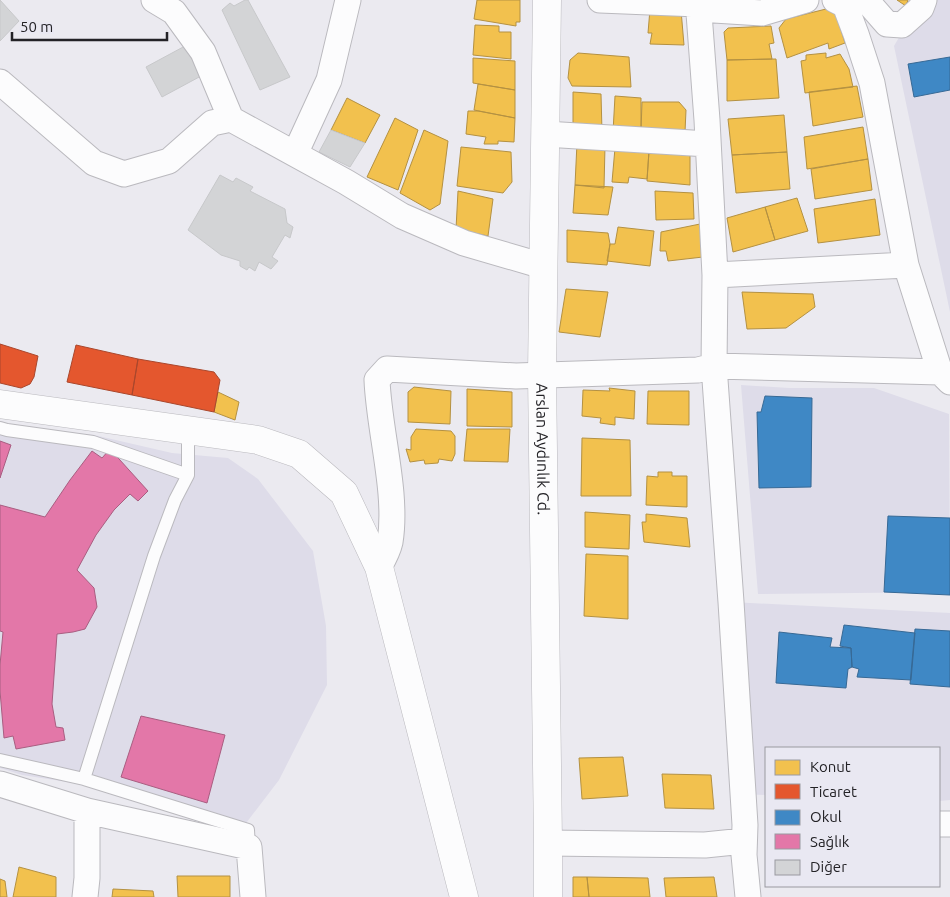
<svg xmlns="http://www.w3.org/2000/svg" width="950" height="897" font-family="Ubuntu,sans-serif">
<rect width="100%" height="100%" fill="#ebeaf0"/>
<path fill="#dedce9" d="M 921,0 L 950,0 L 950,312 L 894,46 Z
M 741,385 L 789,388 L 874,388 L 949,414 L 950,592 L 758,594 Z
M 0,421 L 28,429 L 94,435 L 172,453 L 228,458 L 258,479 L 313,551 L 326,626 L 327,685 L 279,780 L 237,835 L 113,789 L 22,775 L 0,768 Z
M 731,602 L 950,613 L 950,800 L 939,801 L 939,748 L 766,748 L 766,795 L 742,794 Z"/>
<path fill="#f2c14e" stroke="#b49142" d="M 477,0 L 520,0 L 520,22 L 516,22 L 516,26 L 474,19 Z
M 897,0 L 908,0 L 906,6 Z
M 834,7 L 845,43 L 829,49 L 828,43 L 787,58 L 779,28 L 786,19 Z
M 650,9 L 681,10 L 684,45 L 650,44 L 652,33 L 648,33 Z
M 475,25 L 499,26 L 499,32 L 511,32 L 511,59 L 473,55 Z
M 771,26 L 774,43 L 769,44 L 772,59 L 727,60 L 724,32 L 728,28 Z
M 578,53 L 629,57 L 631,87 L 572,86 L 568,78 L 570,60 Z
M 826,53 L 826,58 L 840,54 L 849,69 L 853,87 L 805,93 L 801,61 L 806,60 L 806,55 Z
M 473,58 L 515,61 L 515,90 L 473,83 Z
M 776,59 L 779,98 L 727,101 L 727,60 Z
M 478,84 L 515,90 L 515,118 L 474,110 Z
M 857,86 L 863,117 L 813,126 L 809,92 Z
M 573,92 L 601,94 L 602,132 L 573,129 Z
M 615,96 L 641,98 L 641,131 L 613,132 Z
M 347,98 L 380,115 L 365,143 L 331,130 Z
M 642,102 L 679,102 L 686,110 L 685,132 L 641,131 Z
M 468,111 L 478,111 L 515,118 L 514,142 L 498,141 L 498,144 L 484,144 L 486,137 L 466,134 Z
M 784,115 L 787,152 L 732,155 L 728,119 Z
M 395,118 L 418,130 L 398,190 L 367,177 Z
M 863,127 L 868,159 L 807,169 L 804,137 Z
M 424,130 L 448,141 L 440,204 L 430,210 L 400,193 Z
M 577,143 L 605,146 L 604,188 L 575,185 Z
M 461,147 L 511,152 L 512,182 L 503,193 L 457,186 Z
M 615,148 L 649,151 L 647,179 L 629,177 L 628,183 L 612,182 Z
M 649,151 L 690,154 L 690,185 L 647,181 Z
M 787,152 L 790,189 L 736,193 L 732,155 Z
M 868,159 L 872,190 L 815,199 L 811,169 Z
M 575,185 L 613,187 L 608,215 L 573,213 Z
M 458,191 L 493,199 L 488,236 L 456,229 Z
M 655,191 L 693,193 L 694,219 L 656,220 Z
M 797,198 L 808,231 L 775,240 L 765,207 Z
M 875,199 L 880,235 L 818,243 L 814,209 Z
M 765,207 L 775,240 L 733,252 L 727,218 Z
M 700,224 L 703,257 L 668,261 L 666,251 L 660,251 L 661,232 Z
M 618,227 L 654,231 L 650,266 L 607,261 L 610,244 L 615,244 Z
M 567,230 L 608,233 L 610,244 L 607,265 L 567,262 Z
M 566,289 L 608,292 L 600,337 L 559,332 Z
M 742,292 L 813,294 L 815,307 L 786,328 L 747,329 Z
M 414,387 L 451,391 L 450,424 L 408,422 L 408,392 Z
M 609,388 L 635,391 L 634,419 L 615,417 L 615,425 L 600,423 L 601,418 L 582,416 L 583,390 L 610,391 Z
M 467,389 L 512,392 L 512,427 L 467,426 Z
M 648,391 L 689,391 L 689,425 L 647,424 Z
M 218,392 L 239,402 L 235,420 L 214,412 Z
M 416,429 L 451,431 L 455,436 L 455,454 L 452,461 L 439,459 L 438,463 L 425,464 L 424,460 L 410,462 L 406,449 L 411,450 L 411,437 Z
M 467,429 L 510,429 L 508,462 L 464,461 Z
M 582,438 L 630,440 L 631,496 L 581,496 Z
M 658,472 L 672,472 L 672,476 L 687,476 L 687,507 L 646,505 L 647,476 L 658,477 Z
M 585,512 L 630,515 L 629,549 L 585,547 Z
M 646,514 L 687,518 L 690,547 L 644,542 L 642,522 L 646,522 Z
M 586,554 L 628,556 L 628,619 L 584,616 Z
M 623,757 L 628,796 L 582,799 L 579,758 Z
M 662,774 L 711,775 L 714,809 L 665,808 Z
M 19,867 L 56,877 L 56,897 L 13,897 Z
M 177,876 L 230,876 L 230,897 L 178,897 Z
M 573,877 L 587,877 L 589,897 L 573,897 Z
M 587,877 L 648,878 L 650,897 L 589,897 Z
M 714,877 L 717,897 L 666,897 L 664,878 Z
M 0,879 L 5,881 L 7,897 L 0,897 Z
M 113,889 L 153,891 L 154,897 L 112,897 Z"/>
<path fill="#e4572e" stroke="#aa472c" d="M 0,344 L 38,356 L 34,377 L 30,384 L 21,388 L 0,383 Z
M 76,345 L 138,359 L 132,395 L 67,382 Z
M 138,359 L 214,372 L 220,380 L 214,412 L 132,395 Z"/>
<path fill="#3f88c5" stroke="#376995" d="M 950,57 L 950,90 L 914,97 L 908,64 Z
M 765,396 L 812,398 L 811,487 L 759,488 L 757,412 L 761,412 Z
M 888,516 L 950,518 L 950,595 L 884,592 Z
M 844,625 L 915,633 L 911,680 L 857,677 L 859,669 L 852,667 L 851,648 L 840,646 Z
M 915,629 L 950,631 L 950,687 L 910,684 Z
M 779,632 L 832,638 L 830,647 L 851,648 L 852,667 L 848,669 L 846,688 L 776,683 Z"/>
<path fill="#e377a8" stroke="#a95e81" d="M 0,441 L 11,445 L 0,478 Z
M 110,449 L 148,491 L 138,501 L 130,494 L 114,510 L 96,535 L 77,570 L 94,588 L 97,607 L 85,629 L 73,632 L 57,634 L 52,704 L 56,727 L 63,728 L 65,740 L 16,749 L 13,736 L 4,738 L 0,691 L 0,665 L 3,632 L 0,631 L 0,505 L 45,517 L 70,480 L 92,451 L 102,458 Z
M 141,716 L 225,735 L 207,803 L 121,777 Z"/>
<path fill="#d3d4d6" stroke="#c7c8ca" d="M 0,0 L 19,21 L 0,41 Z
M 245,0 L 248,0 L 290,77 L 260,90 L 222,10 L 230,3 L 234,6 Z
M 185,46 L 201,76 L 162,97 L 146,67 Z
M 331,130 L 365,143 L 350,167 L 319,152 Z
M 220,175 L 233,182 L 236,178 L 253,187 L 250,191 L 285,209 L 287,223 L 293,227 L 290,238 L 285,235 L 272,257 L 278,261 L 271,269 L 259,262 L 255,271 L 249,267 L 247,270 L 240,266 L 240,261 L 221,255 L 188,230 Z"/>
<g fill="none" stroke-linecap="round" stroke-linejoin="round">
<defs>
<path id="lane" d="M 0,428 L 7,430 L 93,442 L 188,475
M 0,760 L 84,779 L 248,830 L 249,847
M 84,779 L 154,556 L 175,500 L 188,475 L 188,430"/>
<path id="street" d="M 154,0 L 174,12 L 203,52 L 231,119 L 346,182 L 402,216 L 464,243 L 543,266
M 600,0 L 698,4
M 698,0 L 707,120 L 715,275 L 714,366 L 731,602 L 745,825 L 744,855 L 748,897
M 835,0 L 845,5 L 856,34 L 872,83 L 906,265 L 940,372
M 866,0 L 887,24 L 902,25 L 921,8 L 924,0
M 698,9 L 762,13 L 806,0
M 0,82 L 94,163 L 124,174 L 169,161 L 212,123 L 231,119
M 545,134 L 708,144
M 295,154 L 329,80 L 348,0
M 715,275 L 906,265
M 379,567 C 383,560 388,551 390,542 C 398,493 379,431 377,380 L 387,369 L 516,376 L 698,370 L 714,366 L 940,372 L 950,382
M 0,784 L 87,811 L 249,847 L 253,897
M 939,824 L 950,824
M 548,843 L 705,845 L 744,841
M 85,897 L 87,878 L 87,811"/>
<g id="secondary">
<path id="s1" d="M 547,0 L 542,374 L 548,843 L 548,897"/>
<path d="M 0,404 L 258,440 L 299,454 L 344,493 L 379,567 L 464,897"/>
</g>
</defs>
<use href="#lane" stroke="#bab9be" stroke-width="14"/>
<use href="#street" stroke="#bab9be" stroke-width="27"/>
<use href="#secondary" stroke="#bab9be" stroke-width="29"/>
<use href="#lane" stroke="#fcfcfd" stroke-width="12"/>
<use href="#street" stroke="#fcfcfd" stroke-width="25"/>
<use href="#secondary" stroke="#fcfcfd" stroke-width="28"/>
</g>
<g text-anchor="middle" stroke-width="5" stroke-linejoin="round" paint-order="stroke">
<g font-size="16" fill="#232226" stroke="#e9e8f2">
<text dy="6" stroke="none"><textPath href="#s1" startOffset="449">Arslan Aydınlık Cd.</textPath></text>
</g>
</g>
<rect x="765" y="747" width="175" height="140" fill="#e9e8f2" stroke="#9a99a0"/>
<rect x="775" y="760" width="25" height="15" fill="#f2c14e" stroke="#9a99a0"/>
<text x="810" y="772" font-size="15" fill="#232226">Konut</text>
<rect x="775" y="784" width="25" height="15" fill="#e4572e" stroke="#9a99a0"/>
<text x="810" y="797" font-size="15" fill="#232226">Ticaret</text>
<rect x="775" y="810" width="25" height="15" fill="#3f88c5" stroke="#9a99a0"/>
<text x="810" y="822" font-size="15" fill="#232226">Okul</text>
<rect x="775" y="834" width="25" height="15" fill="#e377a8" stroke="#9a99a0"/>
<text x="810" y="847" font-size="15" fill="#232226">Sağlık</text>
<rect x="775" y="860" width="25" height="15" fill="#d3d4d6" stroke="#9a99a0"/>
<text x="810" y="872" font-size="15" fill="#232226">Diğer</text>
<path d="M12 32v8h155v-8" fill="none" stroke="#232226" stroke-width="2.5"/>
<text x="20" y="32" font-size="15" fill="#232226" stroke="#e9e8f2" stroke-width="4" paint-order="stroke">50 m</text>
</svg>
